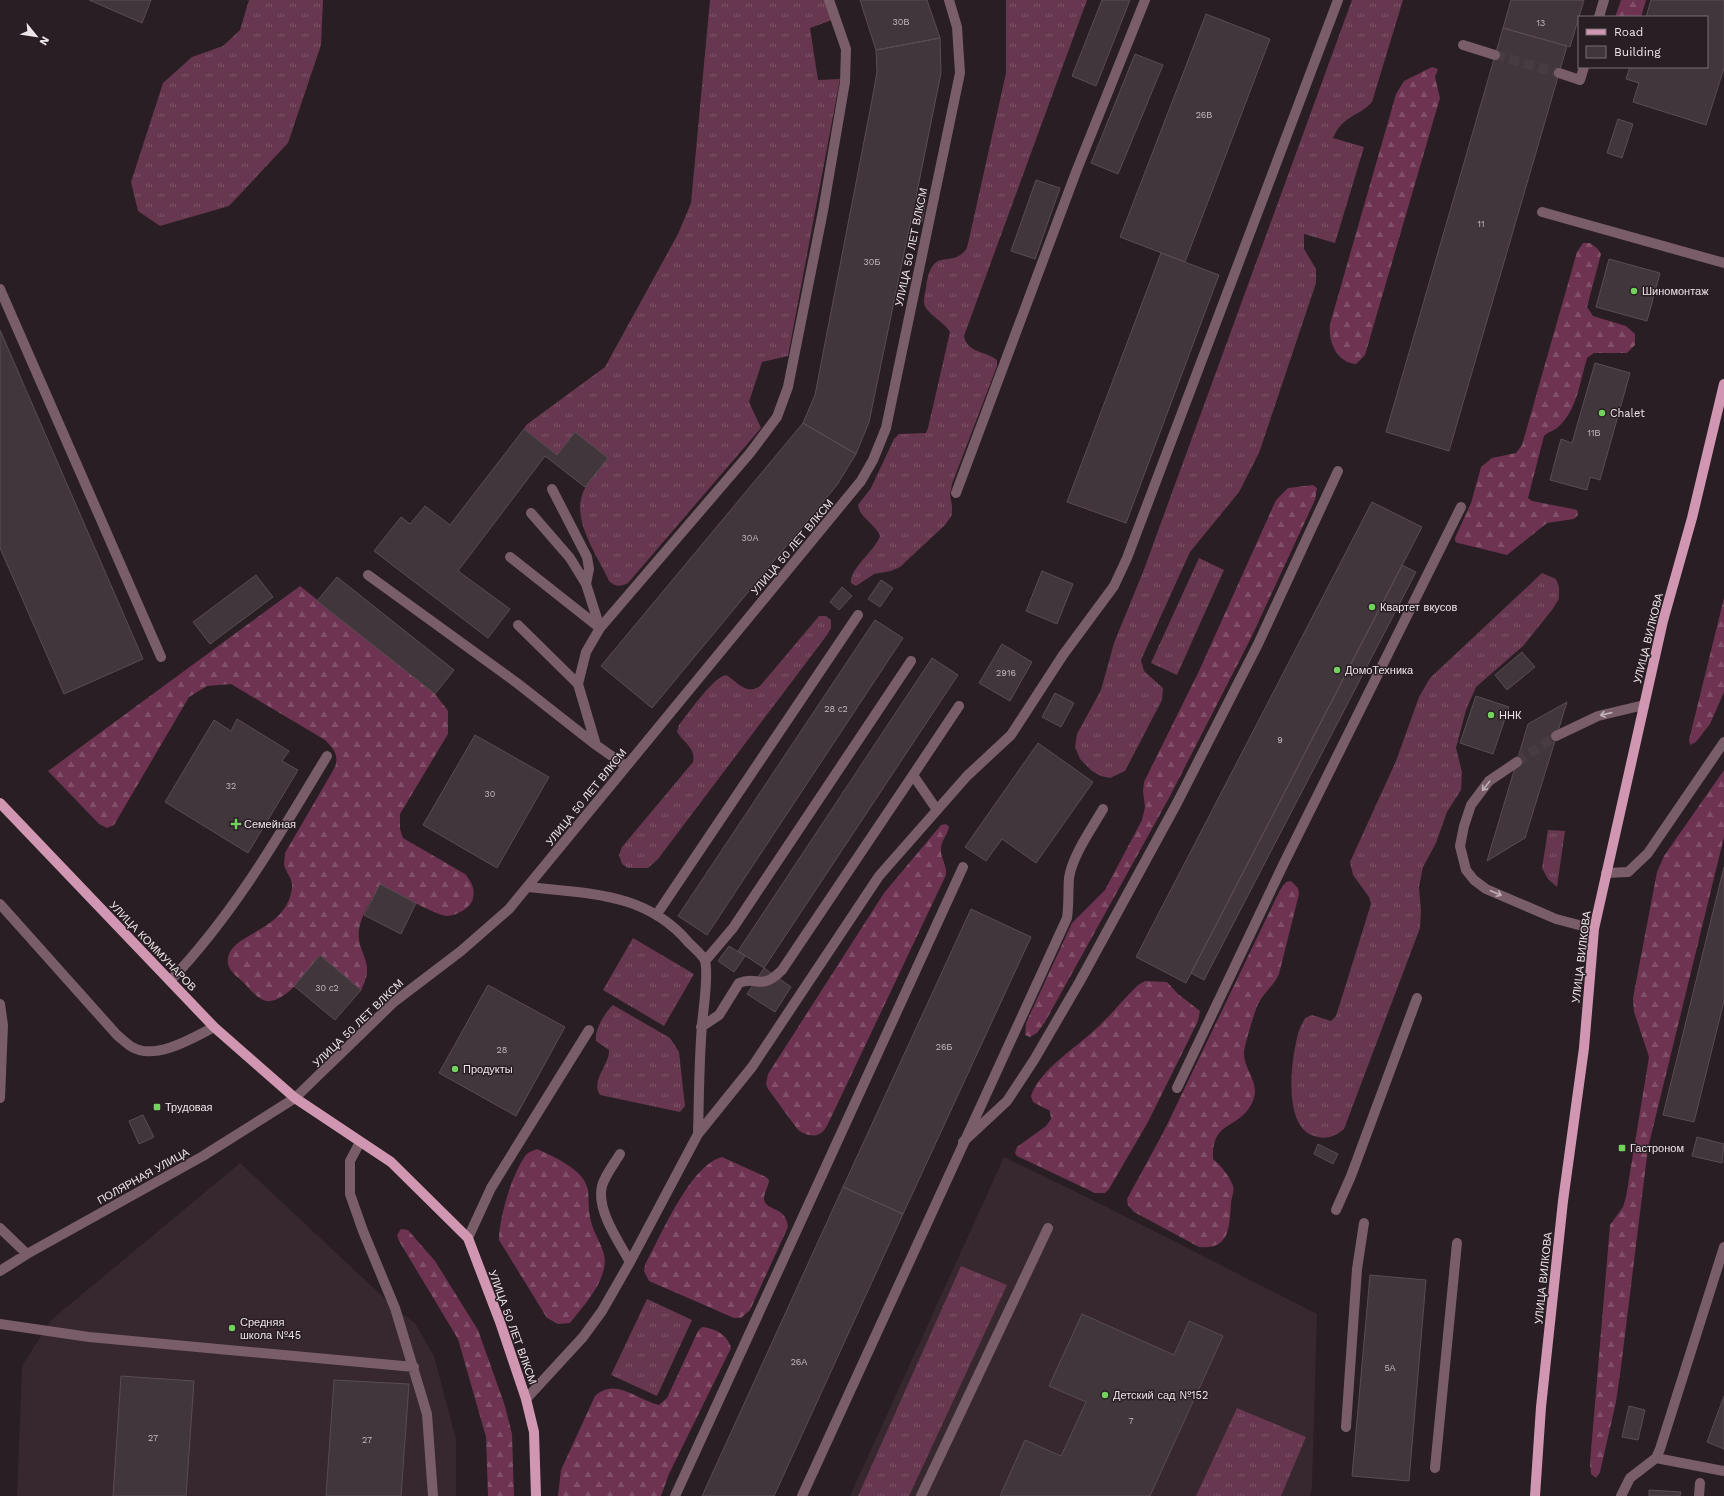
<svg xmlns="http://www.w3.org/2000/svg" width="1724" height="1496" font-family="'Work Sans',sans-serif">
<defs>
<pattern id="grass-tufts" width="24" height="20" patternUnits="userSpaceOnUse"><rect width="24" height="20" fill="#67374f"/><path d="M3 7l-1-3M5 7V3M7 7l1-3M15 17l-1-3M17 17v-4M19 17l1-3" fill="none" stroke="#7d5468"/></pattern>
<pattern id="forest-firs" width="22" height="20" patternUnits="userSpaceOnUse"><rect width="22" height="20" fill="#6d3350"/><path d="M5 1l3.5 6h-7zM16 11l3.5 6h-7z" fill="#825169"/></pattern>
</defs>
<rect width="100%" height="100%" fill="#281e23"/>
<path fill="#37272e" d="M 1004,1157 L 1109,1208 L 1317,1314 L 1312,1486 L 1310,1496 L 850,1496 Z
M 240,1163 L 395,1308 L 415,1323 L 434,1356 L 456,1439 L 456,1496 L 17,1496 L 22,1366 L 51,1320 Z"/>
<path fill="url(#grass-tufts)" d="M 249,0 L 323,0 L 321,45 L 288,143 L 229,206 L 160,226 L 138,211 L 131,182 L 163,83 L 192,57 L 223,46 L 240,30 Z
M 710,0 L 824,0 L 832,20 L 810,28 L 818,80 L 840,79 L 788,356 L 762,362 L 749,402 L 761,428 L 628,583 C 620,587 616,587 609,581 C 597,554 569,518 585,488 C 591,477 600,467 608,458 L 575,433 L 557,455 L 524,429 L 526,425 L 605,367 L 678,234 L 691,203 Z
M 1006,0 L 1087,0 L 964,336 C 967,353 986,351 997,360 L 997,366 L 952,484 L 950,495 L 952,506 L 952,515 L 945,525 L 900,567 L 891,571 L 874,574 L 856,586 L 851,583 C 849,569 874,552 880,536 C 875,523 860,519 858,505 L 871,488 L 894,439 L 899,434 L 926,433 L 928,428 L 950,332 C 944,322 933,318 926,308 C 922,302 925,295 926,288 C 932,243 951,271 967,248 L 1006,73 Z
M 1352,0 L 1403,0 L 1372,102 C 1357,118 1343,115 1333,138 L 1364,147 L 1335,243 L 1304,234 L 1304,249 L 1316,269 L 1316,283 L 1259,453 L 1239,492 L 1190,552 L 1141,660 L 1144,671 L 1163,688 L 1162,700 L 1125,771 L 1110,778 L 1101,776 L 1092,771 L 1080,759 L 1075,747 L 1077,734 L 1101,690 L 1114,643 L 1143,572 Z
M 1199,558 L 1224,570 L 1177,675 L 1151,663 Z
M 1542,573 L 1556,579 L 1559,587 L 1559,599 L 1552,610 L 1523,646 L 1476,687 L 1466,710 L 1456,748 L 1462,772 L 1461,790 L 1447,812 L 1436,843 L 1423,867 L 1419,887 L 1421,911 L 1420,928 L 1344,1129 C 1334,1137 1326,1140 1314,1136 C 1283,1126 1291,1063 1297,1038 C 1298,1031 1302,1024 1305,1018 L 1312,1015 L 1331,1021 L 1336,1016 L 1371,904 L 1369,897 L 1353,875 L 1350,862 L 1396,761 L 1419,697 L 1430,678 Z
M 819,616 L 826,616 L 831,620 L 831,628 L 827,635 L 658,859 L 648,868 L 628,868 L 622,864 L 619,855 L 622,847 L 693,762 C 696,748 684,743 677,732 L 679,725 C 688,714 713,677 726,675 C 737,681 746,696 760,686 Z
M 1548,830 L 1565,831 L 1557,887 L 1548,879 L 1542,868 Z
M 633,938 L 694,974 L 664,1026 L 603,990 Z
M 613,1005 L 670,1038 L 679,1052 L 685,1106 L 680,1112 L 600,1095 C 590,1080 610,1065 609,1050 L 596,1041 C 594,1031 605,1012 613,1005 Z
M 961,1266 L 1007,1285 L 909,1496 L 858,1496 Z
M 647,1299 L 692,1320 L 657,1396 L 611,1375 Z
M 1237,1408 L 1306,1437 L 1281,1496 L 1196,1496 Z"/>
<path fill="url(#forest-firs)" d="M 1621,0 L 1646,0 L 1641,17 L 1615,17 Z
M 1432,67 L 1438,69 L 1435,77 L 1440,98 L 1365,355 L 1356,364 C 1336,362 1328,341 1330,324 L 1396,94 L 1404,81 Z
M 1583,243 L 1590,243 L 1597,248 L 1601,254 L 1587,307 L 1593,316 L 1626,326 L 1635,334 L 1635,345 L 1627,353 L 1594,353 L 1587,358 C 1580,381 1577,412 1557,428 C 1553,431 1548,432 1544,436 L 1528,498 L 1532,501 L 1573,509 L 1577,510 L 1578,515 L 1574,519 L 1547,523 L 1507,555 L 1458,543 L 1455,541 L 1455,538 L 1471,503 L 1481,467 L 1492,458 L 1516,453 L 1522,445 L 1577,252 Z
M 1313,485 L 1317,488 L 1315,500 L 1250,640 L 1169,798 L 1045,1022 L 1037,1033 L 1030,1037 L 1025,1035 L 1026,1023 L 1072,923 L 1105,890 L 1142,820 L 1145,807 L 1143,791 L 1144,782 L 1199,671 L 1276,500 L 1288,488 Z
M 300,586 L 435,694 L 448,711 L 448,734 L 400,814 L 400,829 L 403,838 L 465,874 C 472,882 475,889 473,899 C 470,908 458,915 448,916 C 436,916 393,891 380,885 C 373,898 361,914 359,930 C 356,954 377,961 361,990 L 320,955 C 309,969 286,1004 266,1001 C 257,999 249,988 243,982 C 235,975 226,969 228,958 C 232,933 282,932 291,893 C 295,879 287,876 284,865 C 284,861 285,856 285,853 L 335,767 C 339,755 334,749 325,740 L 231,684 L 207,686 L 189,697 L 114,825 L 107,828 L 99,824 L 48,771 Z
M 1724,598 L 1724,692 L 1710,724 L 1696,742 L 1690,745 L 1689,740 Z
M 1724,770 L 1724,837 L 1648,1148 L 1621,1367 L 1616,1402 L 1600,1472 L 1596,1478 L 1591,1474 L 1590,1463 L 1610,1225 L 1623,1207 L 1626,1197 L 1649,1057 L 1634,1012 L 1633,998 L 1657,872 L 1664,856 Z
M 946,824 L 949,827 C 947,836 940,842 941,852 C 942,860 947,866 946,875 L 827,1126 C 820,1139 808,1137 798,1130 L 768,1089 L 766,1084 L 768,1074 L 884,893 L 941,825 Z
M 1291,881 L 1298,888 L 1299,894 L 1279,974 C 1274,986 1264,992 1258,1004 C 1255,1011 1244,1046 1244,1053 C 1244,1072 1263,1084 1251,1105 C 1237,1130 1211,1121 1213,1159 C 1222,1167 1229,1175 1233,1186 C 1235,1191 1231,1198 1231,1204 C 1229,1228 1230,1250 1199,1247 L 1134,1212 L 1128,1205 L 1127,1199 L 1164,1131 L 1280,890 L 1286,882 Z
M 1145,981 L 1167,982 L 1178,994 L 1200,1011 L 1198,1021 L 1148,1122 L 1109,1189 L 1105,1193 L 1095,1193 L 1017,1156 L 1015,1153 L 1017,1147 L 1046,1126 L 1051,1119 L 1050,1111 L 1033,1102 L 1031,1096 C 1040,1069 1077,1047 1098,1027 C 1112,1014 1124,998 1138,985 Z
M 537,1149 C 554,1157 584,1169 588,1190 C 589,1199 588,1208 590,1217 C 592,1229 599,1240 603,1251 C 612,1276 584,1305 570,1323 L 558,1324 L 547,1318 L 499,1240 C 499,1218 512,1173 526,1155 C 528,1152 533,1151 537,1149 Z
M 722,1157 L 766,1177 L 769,1180 C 769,1186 764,1192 764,1199 C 766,1212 786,1205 788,1227 L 750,1310 L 741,1318 L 734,1318 L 649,1281 L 644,1271 L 645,1265 C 661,1236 690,1165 722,1157 Z
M 401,1229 L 408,1230 L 435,1261 L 478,1330 L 505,1406 L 512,1434 L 514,1496 L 488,1496 L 486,1437 L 458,1339 L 399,1241 L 397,1235 Z
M 702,1327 C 715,1328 728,1335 731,1348 L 669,1474 L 661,1496 L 558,1496 L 561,1470 L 595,1396 C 615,1377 637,1400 659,1405 L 667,1398 L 698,1331 Z"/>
<path fill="#41363b" stroke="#584d52" d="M 89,0 L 151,0 L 142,23 Z
M 860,0 L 927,0 L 940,38 L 876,50 Z
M 1102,0 L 1130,0 L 1096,86 L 1072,76 Z
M 1511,0 L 1584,0 L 1570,47 L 1503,28 Z
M 1651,0 L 1724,0 L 1724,68 L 1706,125 L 1633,102 L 1639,83 L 1626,79 L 1630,67 L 1707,67 L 1707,17 L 1646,17 Z
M 1206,14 L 1270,39 L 1185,262 L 1120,237 Z
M 1503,28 L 1567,46 L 1449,451 L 1386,432 Z
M 940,38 L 941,73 L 916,197 L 926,200 L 922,222 L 911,220 L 869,422 L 856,454 L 803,423 L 815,395 L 872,100 L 877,72 L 876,50 Z
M 1135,54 L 1163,65 L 1118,174 L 1091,163 Z
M 1618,119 L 1633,124 L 1622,158 L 1607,153 Z
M 1036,180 L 1060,188 L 1035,259 L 1011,251 Z
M 1161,253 L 1219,275 L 1126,523 L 1067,502 Z
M 1609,259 L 1660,273 L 1647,321 L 1596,307 Z
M 0,330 L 143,659 L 64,694 L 0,548 Z
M 1595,363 L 1630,373 L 1600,480 L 1590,477 L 1587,490 L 1550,480 L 1561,439 L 1572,443 Z
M 803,423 L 856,454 L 837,485 L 652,708 L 601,666 Z
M 524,429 L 557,455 L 575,432 L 608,458 L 585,487 L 545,456 L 458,571 L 510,609 L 488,638 L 374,551 L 401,517 L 410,524 L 425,506 L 450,525 Z
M 1372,502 L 1422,527 L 1186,983 L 1136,957 Z
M 1402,565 L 1416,572 L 1204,980 L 1191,973 Z
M 1042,571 L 1073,584 L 1057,624 L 1026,611 Z
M 256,575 L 273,597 L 210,644 L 193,622 Z
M 337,577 L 454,670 L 435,694 L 317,601 Z
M 881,580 L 893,588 L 880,607 L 868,599 Z
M 842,587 L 852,596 L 839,610 L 830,602 Z
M 875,620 L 903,638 L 707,935 L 678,916 Z
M 1002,644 L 1032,662 L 1010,701 L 979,683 Z
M 1522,652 L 1535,667 L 1507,690 L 1495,675 Z
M 932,658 L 958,675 L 764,968 L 738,951 Z
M 1055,693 L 1074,703 L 1061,727 L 1042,717 Z
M 1476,696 L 1509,707 L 1493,754 L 1460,743 Z
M 1567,702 L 1525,838 L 1487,861 L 1528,724 Z
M 237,719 L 289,751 L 282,761 L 298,770 L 248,853 L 165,802 L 214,720 L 231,731 Z
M 475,735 L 549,777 L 497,868 L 423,825 Z
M 1038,743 L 1093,782 L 1036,863 L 1002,839 L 986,861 L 965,847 Z
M 1724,867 L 1724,1001 L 1694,1122 L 1663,1115 Z
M 380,884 L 416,903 L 401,934 L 364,915 Z
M 971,909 L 1031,937 L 903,1214 L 843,1187 Z
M 729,946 L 745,956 L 734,972 L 718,961 Z
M 320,955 L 361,990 L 335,1020 L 294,986 Z
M 764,968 L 791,987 L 775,1012 L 747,994 Z
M 488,985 L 565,1027 L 516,1116 L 439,1073 Z
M 143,1115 L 154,1137 L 139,1144 L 129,1121 Z
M 1697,1137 L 1724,1144 L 1722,1163 L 1692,1156 Z
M 1318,1144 L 1338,1154 L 1333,1164 L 1314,1154 Z
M 843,1187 L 903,1214 L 774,1496 L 702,1496 Z
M 1370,1275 L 1426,1280 L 1409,1481 L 1352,1476 Z
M 1082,1314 L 1174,1355 L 1189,1321 L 1223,1336 L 1150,1496 L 1000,1496 L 1025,1440 L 1061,1456 L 1086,1402 L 1049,1386 Z
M 121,1376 L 194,1381 L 186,1496 L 113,1496 Z
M 334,1380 L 409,1384 L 401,1496 L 326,1496 Z
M 1724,1396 L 1724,1449 L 1707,1442 Z
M 1629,1406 L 1645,1410 L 1638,1440 L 1622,1437 Z
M 1649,1490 L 1681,1492 L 1680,1496 L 1649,1496 Z"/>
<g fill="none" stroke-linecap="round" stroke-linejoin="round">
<path stroke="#463c41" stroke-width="10" stroke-dasharray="10 5" stroke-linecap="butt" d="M 1495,55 L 1559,73
M 1517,762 L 1556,736"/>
<path stroke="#795d69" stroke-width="10" d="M 1599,17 L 1604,0
M 1463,45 L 1495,55
M 1559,73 L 1580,80 L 1584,67
M 1542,212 L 1724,263
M 0,289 L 161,657
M 552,489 L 587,557 L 589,569 L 586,584
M 956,493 L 1076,172 L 1145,0
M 531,513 L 570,558 L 586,584 L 600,628
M 510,557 L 600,628
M 368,575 L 517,683 L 596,745
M 518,625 L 578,684
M 1556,736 L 1598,716 L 1644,705
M 1517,762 L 1489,781 L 1471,805 L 1464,826 L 1460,846 L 1466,870 L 1474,880 L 1486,889 L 1556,919 L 1594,929
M 626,766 L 596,745 L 578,684 L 586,652 L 600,628 L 750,453 L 777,417 L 788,387 L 823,211 L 845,82 L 846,49 L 829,0
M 937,810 L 913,775 L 959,706
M 1606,873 L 1628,872 L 1648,853 L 1724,742
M 528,887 C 589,894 646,892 689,943 C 694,948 703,955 705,961 C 709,975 703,1010 702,1025 C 699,1061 699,1098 698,1134
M 0,904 L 117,1035 C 122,1039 127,1044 132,1047 C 155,1061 193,1038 214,1027
M 657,914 L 858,615
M 705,961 L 733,928 L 911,661
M 170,981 C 234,914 280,834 327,756
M 0,1004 L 3,1025 L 0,1098
M 701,1027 L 719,1015 L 739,983 C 758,975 760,992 782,970 L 913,775
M 1177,1088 L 1284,863 L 1461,507
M 360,1142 L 350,1161 L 350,1194 L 363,1231 L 395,1308 L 427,1414 L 433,1496
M 963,1142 L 1007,1101 L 1034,1060 L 1080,981 L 1177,803 L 1258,644 L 1338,471
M 620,1154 C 614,1164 605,1175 602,1186 C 596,1210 619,1242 630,1262
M 1336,1210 L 1351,1176 L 1417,998
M 0,1228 L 27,1254
M 468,1238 L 491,1188 L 589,1030
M 0,1271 L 27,1254 L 203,1156 L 295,1098 L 394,1002 L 461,951 L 509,909 L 861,481 L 873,460 L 886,428 L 960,73 L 957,27 L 949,0
M 0,1324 L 89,1337 L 414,1367
M 526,1399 L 583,1337 L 602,1311 L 630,1262 L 698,1134 L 752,1067 L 879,876 L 967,776 L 1011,735 L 1063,655 L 1114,586 L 1127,558 L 1338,0
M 1346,1427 L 1357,1269 L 1364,1223
M 1656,1458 L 1660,1449 L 1724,1247
M 1435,1468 L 1457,1243
M 675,1496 L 963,867
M 802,1496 L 1067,918 C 1069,904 1068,891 1069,878 C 1072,856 1092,828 1103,809
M 921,1496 L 1048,1228
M 1621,1496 L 1630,1478 L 1656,1458 L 1724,1471
M 1699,1496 L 1700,1483"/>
<path stroke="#d197b2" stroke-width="10" d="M 0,803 L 214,1027 L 295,1098 L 391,1162 L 468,1238 L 500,1322 L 526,1399 L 534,1432 L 536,1496
M 1535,1496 L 1541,1407 L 1563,1201 L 1584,1048 L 1594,929 L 1663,621 L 1692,518 L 1724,384"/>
</g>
<defs><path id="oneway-shaft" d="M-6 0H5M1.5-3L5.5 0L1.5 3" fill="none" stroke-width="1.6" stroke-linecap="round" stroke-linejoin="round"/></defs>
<g stroke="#bfafb6">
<use href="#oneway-shaft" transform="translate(1606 714) rotate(167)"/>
<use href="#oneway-shaft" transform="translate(1486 786) rotate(128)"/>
<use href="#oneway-shaft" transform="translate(1496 893) rotate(23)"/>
</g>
<g fill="#72d25d" stroke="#281e23" stroke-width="1.5">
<circle cx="1634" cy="291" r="4"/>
<circle cx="1602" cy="413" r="4"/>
<circle cx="1372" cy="607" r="4"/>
<circle cx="1337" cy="670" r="4"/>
<circle cx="1491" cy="715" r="4"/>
<path d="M234 818h4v4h4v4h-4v4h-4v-4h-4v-4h4z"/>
<circle cx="455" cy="1069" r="4"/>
<rect x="153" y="1103" width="8" height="8" rx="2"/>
<rect x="1618" y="1144" width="8" height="8" rx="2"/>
<circle cx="232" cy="1328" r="4"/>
<circle cx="1105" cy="1395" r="4"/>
</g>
<g text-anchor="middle" stroke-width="3" stroke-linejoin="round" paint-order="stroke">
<g font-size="9" fill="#c2babe">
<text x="901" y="25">30В</text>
<text x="1541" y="26">13</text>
<text x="1204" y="118">26В</text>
<text x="1481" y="227">11</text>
<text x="872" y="265">30Б</text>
<text x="1594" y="436">11В</text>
<text x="750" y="541">30А</text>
<text x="1006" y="676">2916</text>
<text x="836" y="712">28 с2</text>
<text x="1280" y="743">9</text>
<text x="231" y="789">32</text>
<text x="490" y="797">30</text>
<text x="327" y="991">30 с2</text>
<text x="944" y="1050">26Б</text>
<text x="502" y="1053">28</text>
<text x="799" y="1365">26А</text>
<text x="1390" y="1371">5А</text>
<text x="1131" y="1424">7</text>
<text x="153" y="1441">27</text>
<text x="367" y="1443">27</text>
</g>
<g font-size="11" fill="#ede6e9" stroke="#281e23">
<text transform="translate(911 247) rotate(-78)" y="4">УЛИЦА 50 ЛЕТ ВЛКСМ</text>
<text transform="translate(792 547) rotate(-50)" y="4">УЛИЦА 50 ЛЕТ ВЛКСМ</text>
<text transform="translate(1648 638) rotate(-76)" y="4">УЛИЦА ВИЛКОВА</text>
<text transform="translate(586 797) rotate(-51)" y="4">УЛИЦА 50 ЛЕТ ВЛКСМ</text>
<text transform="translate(153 946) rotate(46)" y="4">УЛИЦА КОММУНАРОВ</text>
<text transform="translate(1581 957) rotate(-83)" y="4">УЛИЦА ВИЛКОВА</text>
<text transform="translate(358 1023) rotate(-44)" y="4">УЛИЦА 50 ЛЕТ ВЛКСМ</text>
<text transform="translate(143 1176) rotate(-29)" y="4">ПОЛЯРНАЯ УЛИЦА</text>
<text transform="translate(1543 1278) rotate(-84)" y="4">УЛИЦА ВИЛКОВА</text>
<text transform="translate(513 1327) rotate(70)" y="4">УЛИЦА 50 ЛЕТ ВЛКСМ</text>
</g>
<g font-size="11" fill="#ede6e9" stroke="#281e23" text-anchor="start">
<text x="1642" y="295">Шиномонтаж</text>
<text x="1610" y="417">Chalet</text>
<text x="1380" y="611">Квартет вкусов</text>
<text x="1345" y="674">ДомоТехника</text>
<text x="1499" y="719">ННК</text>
<text x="244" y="828">Семейная</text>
<text x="463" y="1073">Продукты</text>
<text x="165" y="1111">Трудовая</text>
<text x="1630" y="1152">Гастроном</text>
<text x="240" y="1326">Средняя<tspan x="240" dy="13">школа №45</tspan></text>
<text x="1113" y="1399">Детский сад №152</text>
</g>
</g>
<rect x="1578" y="16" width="130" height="52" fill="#281e23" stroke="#776e72"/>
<rect x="1586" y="29" width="20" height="6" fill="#d197b2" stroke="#776e72"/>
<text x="1614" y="36" font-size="12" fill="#ede6e9">Road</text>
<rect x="1586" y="46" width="20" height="12" fill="#41363b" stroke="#776e72"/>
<text x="1614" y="56" font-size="12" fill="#ede6e9">Building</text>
<g transform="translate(36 36) rotate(120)" stroke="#281e23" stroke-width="3" paint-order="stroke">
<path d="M0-3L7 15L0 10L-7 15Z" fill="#ede6e9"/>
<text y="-6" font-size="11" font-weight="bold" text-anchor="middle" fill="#ede6e9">N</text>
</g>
</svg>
